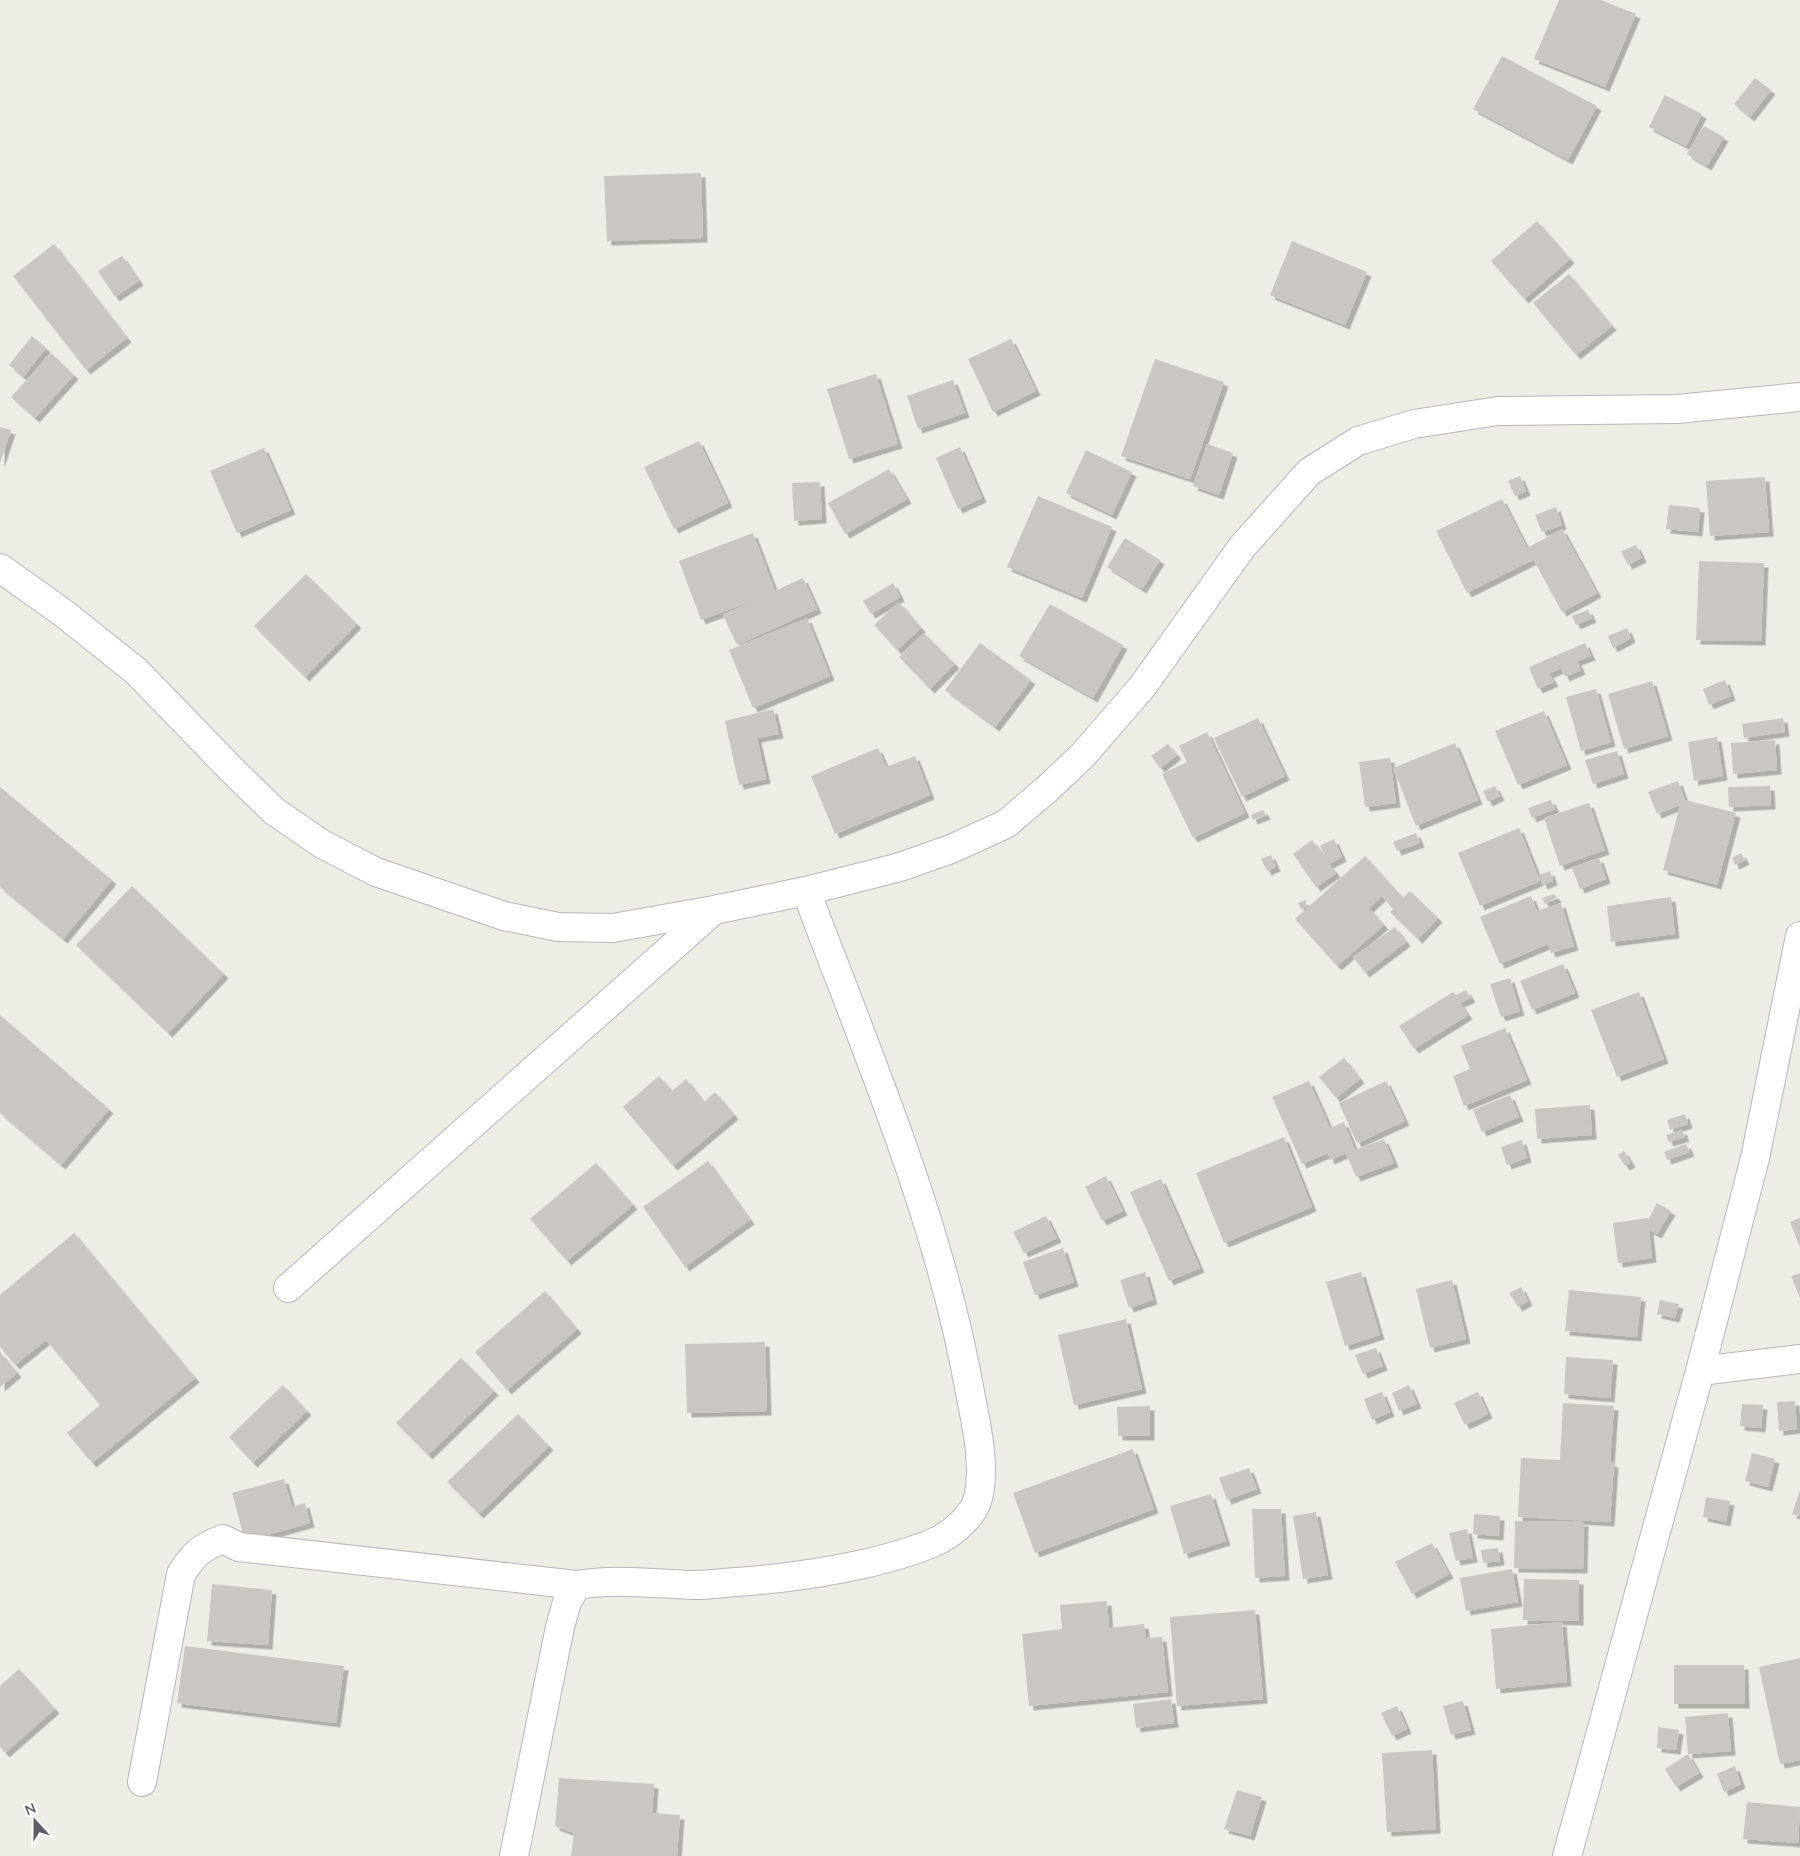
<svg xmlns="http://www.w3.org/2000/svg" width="1800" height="1856" font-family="'Nunito Sans',sans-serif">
<defs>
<filter id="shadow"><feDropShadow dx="4.5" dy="4.5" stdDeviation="0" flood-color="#0004"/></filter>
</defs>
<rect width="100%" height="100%" fill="#eeede5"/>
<path fill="#cac7c2" filter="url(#shadow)" d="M 1559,0 L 1601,0 L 1636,14 L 1605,87 L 1534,59 Z
M 1502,56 L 1597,106 L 1568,160 L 1473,109 Z
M 1755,78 L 1771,90 L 1750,117 L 1734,104 Z
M 1665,95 L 1702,114 L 1686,146 L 1649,127 Z
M 1704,126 L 1724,137 L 1707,166 L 1687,154 Z
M 701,173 L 703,238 L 607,241 L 604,176 Z
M 1537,221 L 1570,259 L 1524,299 L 1491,261 Z
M 1292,241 L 1367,272 L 1345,325 L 1270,295 Z
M 54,244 L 127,338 L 86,370 L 13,276 Z
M 122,256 L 139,281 L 115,297 L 98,271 Z
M 1569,274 L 1612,326 L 1576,355 L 1533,303 Z
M 32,336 L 46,348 L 23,377 L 9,365 Z
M 1011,339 L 1036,391 L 993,412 L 968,359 Z
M 51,353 L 74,375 L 35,418 L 11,397 Z
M 1155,359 L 1224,382 L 1190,479 L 1121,456 Z
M 876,374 L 898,444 L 849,459 L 827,389 Z
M 953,380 L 965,413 L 918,429 L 907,396 Z
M 0,427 L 11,430 L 0,463 Z
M 699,441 L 728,503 L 674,529 L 644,467 Z
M 1207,444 L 1233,453 L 1219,495 L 1193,486 Z
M 960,447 L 982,498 L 958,509 L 936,458 Z
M 264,448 L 291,510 L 237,533 L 210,471 Z
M 1086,450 L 1132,472 L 1112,515 L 1066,493 Z
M 889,469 L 907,499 L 845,534 L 828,503 Z
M 1520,476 L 1526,491 L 1515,496 L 1508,481 Z
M 1765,477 L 1769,532 L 1710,536 L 1706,481 Z
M 820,482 L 822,519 L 794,521 L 792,483 Z
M 1038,496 L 1112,527 L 1082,598 L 1007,567 Z
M 1502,499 L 1533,560 L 1467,593 L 1436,531 Z
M 1669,505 L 1700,508 L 1698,532 L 1666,529 Z
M 1556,507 L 1562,525 L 1542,532 L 1535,515 Z
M 1562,529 L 1597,593 L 1562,612 L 1527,548 Z
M 753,533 L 775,591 L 803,578 L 817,609 L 737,645 L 723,615 L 760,598 L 701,620 L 679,561 Z
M 1125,538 L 1160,560 L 1142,589 L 1107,567 Z
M 1636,545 L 1642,558 L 1628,565 L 1621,551 Z
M 1699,561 L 1764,563 L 1761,641 L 1696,640 Z
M 306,574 L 357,624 L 305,677 L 254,626 Z
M 893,583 L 900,597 L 871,614 L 863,601 Z
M 899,602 L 921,628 L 897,650 L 874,625 Z
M 1050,604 L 1123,645 L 1093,698 L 1019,656 Z
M 1588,610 L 1592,618 L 1576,625 L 1572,616 Z
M 807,618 L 830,676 L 753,708 L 729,650 Z
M 1627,628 L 1631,638 L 1613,648 L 1608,636 Z
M 924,633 L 955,664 L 930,689 L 899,657 Z
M 980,643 L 1031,680 L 995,727 L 945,690 Z
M 1585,643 L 1591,656 L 1577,661 L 1581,670 L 1565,677 L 1561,668 L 1549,674 L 1554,682 L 1538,689 L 1529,667 Z
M 1725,680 L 1731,696 L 1709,705 L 1703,689 Z
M 1652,681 L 1668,736 L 1624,749 L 1608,694 Z
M 1596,689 L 1611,742 L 1581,751 L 1566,697 Z
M 773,709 L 779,734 L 757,738 L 766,779 L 739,785 L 725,721 Z
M 1544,711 L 1567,765 L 1518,785 L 1495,731 Z
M 1258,718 L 1285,776 L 1242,797 L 1214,738 Z
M 1783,718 L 1785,732 L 1744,738 L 1742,724 Z
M 1207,732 L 1245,813 L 1193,838 L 1162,774 L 1187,762 L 1179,746 Z
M 1717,737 L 1723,776 L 1694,781 L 1688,742 Z
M 1775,740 L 1777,770 L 1733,774 L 1731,743 Z
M 1455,743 L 1478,800 L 1416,826 L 1393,768 Z
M 1168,744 L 1177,755 L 1160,768 L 1151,756 Z
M 878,748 L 886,767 L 915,756 L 930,795 L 835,834 L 811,776 Z
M 1617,751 L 1624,774 L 1593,784 L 1585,760 Z
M 1390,758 L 1396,803 L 1365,807 L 1359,762 Z
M 1678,781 L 1685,800 L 1736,813 L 1717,885 L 1663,870 L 1680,805 L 1657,814 L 1648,792 Z
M 1495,786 L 1500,796 L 1488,802 L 1483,791 Z
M 1770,786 L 1771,805 L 1729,807 L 1728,787 Z
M 0,787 L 112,880 L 63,939 L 0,887 Z
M 1551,800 L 1555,809 L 1532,818 L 1528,808 Z
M 1589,803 L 1605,850 L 1560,866 L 1544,818 Z
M 1263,810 L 1266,815 L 1253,820 L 1251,815 Z
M 1519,828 L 1540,881 L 1480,906 L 1458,853 Z
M 1416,833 L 1420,843 L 1397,851 L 1393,842 Z
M 1334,839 L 1342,857 L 1329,864 L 1336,873 L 1316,887 L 1293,854 L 1312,840 L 1327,860 L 1320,846 Z
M 1741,853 L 1745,860 L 1735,865 L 1732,858 Z
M 1271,855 L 1276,867 L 1267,871 L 1261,859 Z
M 1365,856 L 1403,898 L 1410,891 L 1438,918 L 1418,939 L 1390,912 L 1393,909 L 1382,896 L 1369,908 L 1384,925 L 1337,966 L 1295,919 Z
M 1599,858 L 1606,879 L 1580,889 L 1572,868 Z
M 1550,871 L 1553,881 L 1543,885 L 1539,875 Z
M 132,886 L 224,974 L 168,1033 L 76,945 Z
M 1554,894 L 1557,898 L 1545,904 L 1542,898 Z
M 1531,896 L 1537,911 L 1561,903 L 1574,946 L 1551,953 L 1548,944 L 1500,964 L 1480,917 Z
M 1671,897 L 1675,934 L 1611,942 L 1607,906 Z
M 1305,900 L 1307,906 L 1301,909 L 1298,903 Z
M 1395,927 L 1406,942 L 1365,973 L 1353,957 Z
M 1563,964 L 1575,993 L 1532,1010 L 1520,981 Z
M 1510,978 L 1520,1011 L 1501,1017 L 1490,984 Z
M 1466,990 L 1471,998 L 1460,1003 L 1468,1015 L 1414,1049 L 1399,1026 L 1453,992 L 1456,995 Z
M 1639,992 L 1664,1059 L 1617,1077 L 1591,1010 Z
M 0,1015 L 109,1109 L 61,1165 L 0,1113 Z
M 1505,1028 L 1527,1080 L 1464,1106 L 1453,1076 L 1470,1069 L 1461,1046 Z
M 1344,1058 L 1360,1079 L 1336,1098 L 1319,1077 Z
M 659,1076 L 672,1091 L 686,1079 L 704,1102 L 715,1092 L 734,1115 L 673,1166 L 623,1107 Z
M 1309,1081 L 1330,1128 L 1344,1122 L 1355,1150 L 1384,1139 L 1394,1163 L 1356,1177 L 1346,1153 L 1330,1160 L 1328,1153 L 1302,1164 L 1272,1097 Z
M 1386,1081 L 1405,1121 L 1357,1143 L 1339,1103 Z
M 1510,1095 L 1519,1117 L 1482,1132 L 1473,1110 Z
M 1590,1105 L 1592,1135 L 1537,1139 L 1535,1109 Z
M 1685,1114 L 1688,1124 L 1670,1130 L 1667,1120 Z
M 1682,1130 L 1685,1137 L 1669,1142 L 1666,1135 Z
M 1284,1137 L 1312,1207 L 1224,1243 L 1196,1173 Z
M 1522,1140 L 1527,1158 L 1507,1165 L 1501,1147 Z
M 1686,1144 L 1690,1152 L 1667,1160 L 1664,1152 Z
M 1624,1151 L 1631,1163 L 1625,1166 L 1618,1155 Z
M 708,1161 L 750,1220 L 685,1267 L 643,1207 Z
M 596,1163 L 633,1205 L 567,1261 L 530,1219 Z
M 1106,1176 L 1123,1211 L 1102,1221 L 1085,1187 Z
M 1161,1179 L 1200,1268 L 1169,1281 L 1130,1192 Z
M 1657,1203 L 1671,1211 L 1657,1234 L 1649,1230 L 1652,1258 L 1618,1263 L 1613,1223 L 1648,1218 L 1648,1220 Z
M 1046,1216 L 1057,1238 L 1024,1253 L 1013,1232 Z
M 1800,1218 L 1800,1247 L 1790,1222 Z
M 74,1233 L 195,1378 L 92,1463 L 67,1433 L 100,1405 L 46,1340 L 15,1365 L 0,1347 L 0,1295 Z
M 1063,1248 L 1074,1282 L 1035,1295 L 1023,1262 Z
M 1145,1272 L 1153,1300 L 1129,1308 L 1120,1280 Z
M 1361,1272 L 1380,1335 L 1345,1346 L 1326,1282 Z
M 1800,1273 L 1800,1298 L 1791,1276 Z
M 1452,1280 L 1466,1339 L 1430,1348 L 1416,1289 Z
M 1521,1287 L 1528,1301 L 1518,1307 L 1509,1293 Z
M 1569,1290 L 1641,1297 L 1637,1337 L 1565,1331 Z
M 545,1291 L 577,1329 L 507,1390 L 475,1352 Z
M 1660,1300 L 1679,1304 L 1675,1318 L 1657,1314 Z
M 1126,1319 L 1142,1389 L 1074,1405 L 1058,1335 Z
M 765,1342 L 767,1411 L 687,1413 L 685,1344 Z
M 1376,1348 L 1383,1366 L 1363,1374 L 1355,1355 Z
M 0,1352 L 17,1373 L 0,1387 Z
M 1566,1357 L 1613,1360 L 1610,1398 L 1564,1394 Z
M 461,1358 L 494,1391 L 428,1455 L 396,1423 Z
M 283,1385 L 307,1411 L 253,1463 L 229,1437 Z
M 1409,1385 L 1417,1404 L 1399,1411 L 1392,1393 Z
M 1382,1392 L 1390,1412 L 1372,1420 L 1364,1399 Z
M 1478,1392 L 1488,1414 L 1465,1425 L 1454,1403 Z
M 1795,1401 L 1797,1429 L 1779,1431 L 1777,1402 Z
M 1563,1403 L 1614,1406 L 1610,1462 L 1614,1463 L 1610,1522 L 1518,1517 L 1521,1458 L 1560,1460 Z
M 1742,1404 L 1763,1405 L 1761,1428 L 1740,1426 Z
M 1150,1406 L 1150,1436 L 1118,1436 L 1117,1407 Z
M 518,1414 L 549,1446 L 479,1514 L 447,1482 Z
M 1133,1449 L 1154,1509 L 1035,1553 L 1013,1493 Z
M 1752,1453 L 1775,1459 L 1768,1487 L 1745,1481 Z
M 1249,1468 L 1257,1489 L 1227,1500 L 1219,1478 Z
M 284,1479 L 292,1507 L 305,1503 L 310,1523 L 245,1541 L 232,1493 Z
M 1800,1490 L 1800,1516 L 1792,1514 Z
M 1211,1494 L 1226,1541 L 1184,1554 L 1170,1506 Z
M 1706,1497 L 1730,1501 L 1726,1522 L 1703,1517 Z
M 1252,1509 L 1281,1509 L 1285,1576 L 1255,1578 Z
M 1316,1512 L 1328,1575 L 1303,1579 L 1293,1516 Z
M 1474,1514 L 1500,1516 L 1499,1536 L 1473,1534 Z
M 1515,1521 L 1584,1522 L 1583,1569 L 1514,1568 Z
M 1467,1529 L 1473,1558 L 1456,1561 L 1449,1533 Z
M 1432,1543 L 1449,1574 L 1412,1594 L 1395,1562 Z
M 1498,1548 L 1500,1561 L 1483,1563 L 1481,1550 Z
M 1512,1569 L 1518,1602 L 1466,1611 L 1460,1578 Z
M 1524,1579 L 1579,1580 L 1579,1621 L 1523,1620 Z
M 212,1584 L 272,1590 L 268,1645 L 207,1641 Z
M 1107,1601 L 1109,1628 L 1144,1624 L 1146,1638 L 1162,1637 L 1168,1692 L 1029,1706 L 1022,1634 L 1062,1629 L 1060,1605 Z
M 1255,1610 L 1263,1699 L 1177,1706 L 1170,1617 Z
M 1562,1622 L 1567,1682 L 1496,1689 L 1491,1629 Z
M 185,1646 L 344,1666 L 336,1723 L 177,1703 Z
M 1800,1658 L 1800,1760 L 1780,1764 L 1759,1667 Z
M 1674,1665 L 1744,1665 L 1745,1704 L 1674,1704 Z
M 19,1669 L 55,1709 L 5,1753 L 0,1747 L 0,1686 Z
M 1171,1699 L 1174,1723 L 1136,1728 L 1133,1704 Z
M 1463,1701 L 1471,1730 L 1451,1735 L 1443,1706 Z
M 1397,1706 L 1407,1729 L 1392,1736 L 1381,1713 Z
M 1728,1713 L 1731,1751 L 1688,1754 L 1685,1717 Z
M 1658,1727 L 1679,1730 L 1676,1750 L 1657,1748 Z
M 1432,1750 L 1436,1829 L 1387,1832 L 1382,1753 Z
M 1688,1754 L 1699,1773 L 1676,1787 L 1665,1769 Z
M 1735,1766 L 1741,1784 L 1724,1792 L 1717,1774 Z
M 559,1778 L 654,1784 L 652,1813 L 680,1815 L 677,1856 L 571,1856 L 574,1833 L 555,1826 Z
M 1237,1790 L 1262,1797 L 1250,1836 L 1224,1829 Z
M 1747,1802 L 1800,1807 L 1798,1843 L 1743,1839 Z"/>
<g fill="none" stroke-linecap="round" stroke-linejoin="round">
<defs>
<path id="minor" d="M 0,568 L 62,612 L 136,671 L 232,770 L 274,811 L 322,844 L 376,872 L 504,916 L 558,927 L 613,928 L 714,910 L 806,891 L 900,867 L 951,849 L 1006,824 L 1047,789 L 1083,755 L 1142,687 L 1242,547 L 1309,472 L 1358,441 L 1414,424 L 1498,411 L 1677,409 L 1800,397
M 288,1288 L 714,910
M 1700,1371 L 1800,1359
M 142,1782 L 181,1574 C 194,1554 201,1547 223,1539 L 239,1547 L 577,1585
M 514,1856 L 560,1627 L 567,1602 L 577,1585 C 616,1578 655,1584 694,1585 C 708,1585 722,1583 736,1582 C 782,1579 824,1573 868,1563 C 893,1557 916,1551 939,1540 C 954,1532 974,1515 978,1498 C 986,1466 976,1424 970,1392 C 939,1219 868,1055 806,891
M 1567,1856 L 1700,1371 L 1755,1158 L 1800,936"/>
</defs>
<use href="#minor" stroke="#b5b7bb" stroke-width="30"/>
<use href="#minor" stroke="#fff" stroke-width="28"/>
</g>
<g transform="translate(35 1821) rotate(339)" stroke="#ffffff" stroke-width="4" paint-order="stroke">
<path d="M0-4L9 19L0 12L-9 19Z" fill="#5d5f64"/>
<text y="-8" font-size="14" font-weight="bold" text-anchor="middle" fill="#5d5f64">N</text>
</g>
</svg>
